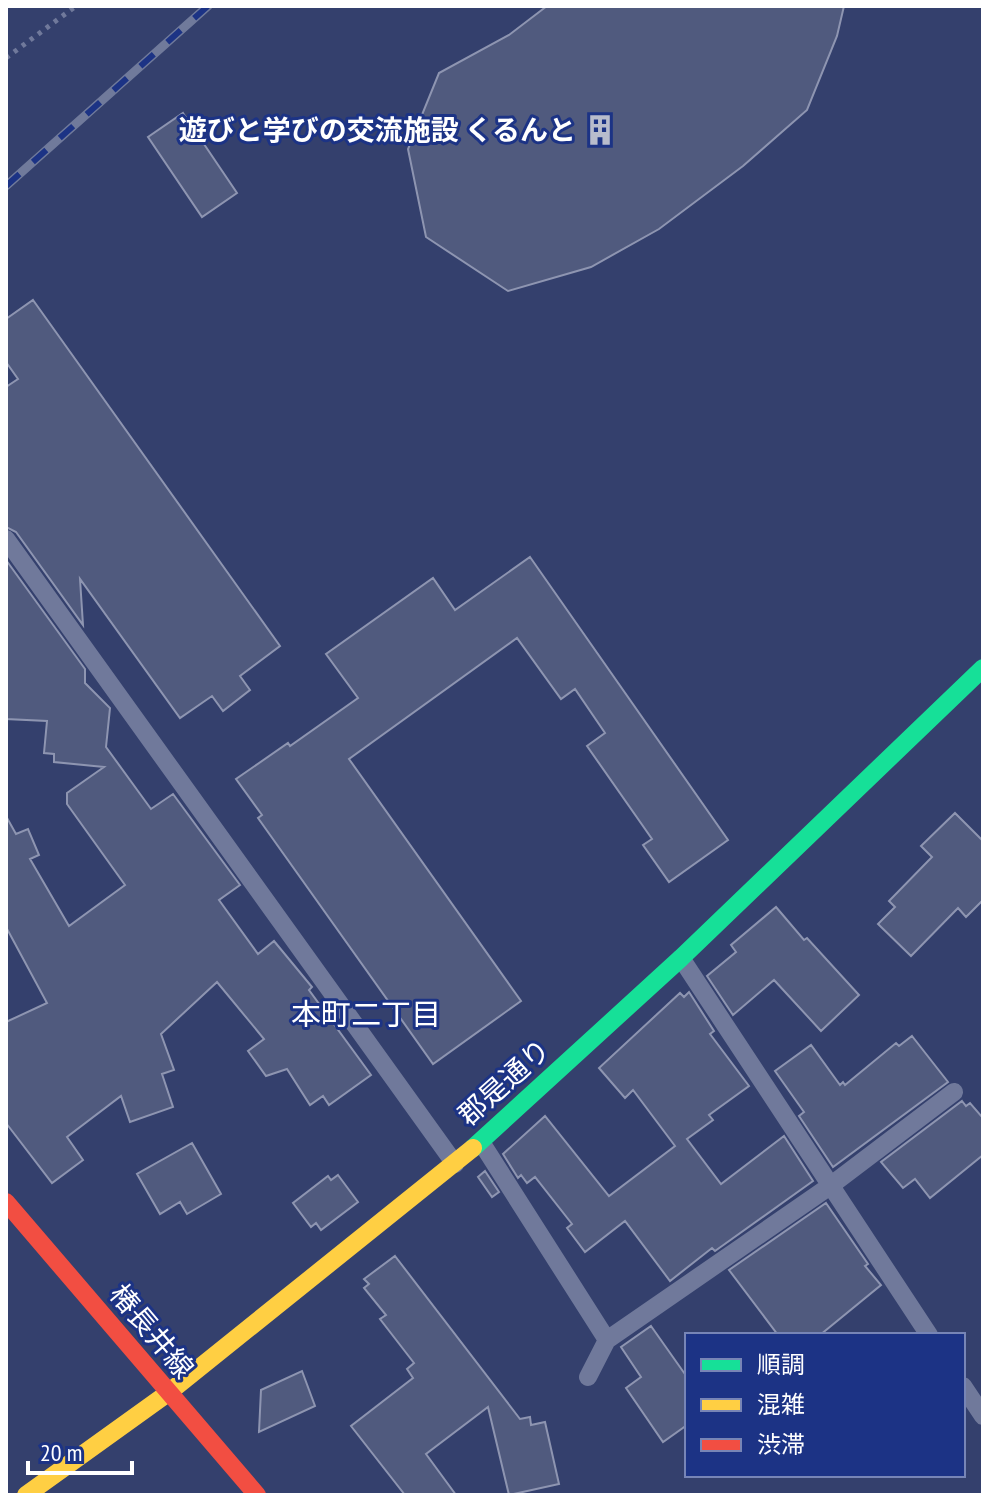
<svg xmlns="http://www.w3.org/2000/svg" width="989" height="1501" font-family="'PT Sans Narrow','Noto Sans JP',sans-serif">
<rect width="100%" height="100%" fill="#34406d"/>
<path fill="#505a7e" stroke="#8e95b1" stroke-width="2" d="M 547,6 L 844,6 L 837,36 L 807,110 L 743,166 L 659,229 L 591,267 L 508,291 L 426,237 L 408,149 L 439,73 L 509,35 Z
M 183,113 L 237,193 L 202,217 L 148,137 Z
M 33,300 L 280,646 L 240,676 L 250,690 L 223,711 L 212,696 L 180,718 L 80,579 L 83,625 L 16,532 L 6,527 L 6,387 L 18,379 L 6,362 L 6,319 Z
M 530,557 L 728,840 L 669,882 L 643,845 L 652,839 L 587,746 L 605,733 L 575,689 L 561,699 L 517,638 L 349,759 L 521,1001 L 433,1064 L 258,818 L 262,815 L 236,779 L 288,743 L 290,746 L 358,698 L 326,654 L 433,578 L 455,610 Z
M 6,560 L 85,669 L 85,683 L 110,708 L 106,747 L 151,809 L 173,794 L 240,885 L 219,900 L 258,954 L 274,941 L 312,987 L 309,990 L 371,1075 L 329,1105 L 323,1096 L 310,1105 L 287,1069 L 266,1076 L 248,1051 L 264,1039 L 217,982 L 161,1034 L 174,1070 L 162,1074 L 173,1107 L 130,1122 L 121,1096 L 67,1137 L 83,1160 L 52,1183 L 6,1123 L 6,1022 L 47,1003 L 6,927 L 6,816 L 16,834 L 28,829 L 39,855 L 30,859 L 69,926 L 125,885 L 67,804 L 67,793 L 104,767 L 54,762 L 54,754 L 44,753 L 47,721 L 6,719 Z
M 955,813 L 983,841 L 983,900 L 966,917 L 958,908 L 911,956 L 878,924 L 895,907 L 889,901 L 932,857 L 921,846 Z
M 776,907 L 804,940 L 807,938 L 859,995 L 821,1031 L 774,980 L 733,1015 L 707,976 L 736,952 L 731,945 Z
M 689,992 L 714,1031 L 710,1034 L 749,1086 L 709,1115 L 713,1120 L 687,1139 L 721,1184 L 784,1136 L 813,1181 L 715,1251 L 712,1248 L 670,1281 L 625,1221 L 585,1252 L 567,1228 L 572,1224 L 535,1177 L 527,1183 L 521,1175 L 518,1178 L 503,1154 L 545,1116 L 609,1196 L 675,1146 L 633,1090 L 625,1098 L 599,1068 L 680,993 L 684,997 Z
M 912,1036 L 948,1082 L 833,1167 L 799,1116 L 804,1112 L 775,1071 L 811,1045 L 840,1085 L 843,1082 L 845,1085 L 896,1043 L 899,1046 Z
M 962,1101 L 966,1106 L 970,1103 L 983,1118 L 983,1155 L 930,1198 L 915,1179 L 903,1188 L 881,1162 Z
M 192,1143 L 221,1194 L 187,1214 L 180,1202 L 160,1214 L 137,1174 Z
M 485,1171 L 499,1192 L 492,1197 L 478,1177 Z
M 338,1175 L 358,1202 L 321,1230 L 316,1223 L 311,1227 L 293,1203 L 328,1176 L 331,1180 Z
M 826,1203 L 868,1264 L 865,1266 L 881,1285 L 820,1335 L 778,1335 L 729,1270 Z
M 395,1256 L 520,1419 L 530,1417 L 531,1425 L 545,1422 L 559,1484 L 509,1495 L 488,1407 L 426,1454 L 456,1495 L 405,1495 L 351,1426 L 413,1378 L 407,1369 L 414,1363 L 380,1319 L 386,1315 L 364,1288 L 369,1284 L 364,1279 Z
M 651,1326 L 687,1377 L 687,1425 L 663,1442 L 626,1388 L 641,1377 L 621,1347 Z
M 302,1371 L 315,1406 L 259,1432 L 261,1390 Z"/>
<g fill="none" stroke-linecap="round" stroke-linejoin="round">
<path stroke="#70799b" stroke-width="5" stroke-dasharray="4 6" stroke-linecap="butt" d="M 6,58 L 76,6"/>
<path stroke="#70799b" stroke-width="18" d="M 6,539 L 455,1164
M 681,958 L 929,1335
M 481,1142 L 607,1340 L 830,1186 L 954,1092
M 588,1377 L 607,1340
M 963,1386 L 983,1416"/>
<path stroke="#16e098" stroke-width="18" d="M 473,1148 L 681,958 L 983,668"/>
<path stroke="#ffcf43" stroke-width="18" d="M 26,1495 L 168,1393 L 473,1148"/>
<path stroke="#f24e42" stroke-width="18" d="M 6,1202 L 257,1495"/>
<defs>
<path id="rail" d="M 6,186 L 208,6"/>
</defs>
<use href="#rail" stroke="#707a9b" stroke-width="9"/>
<use href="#rail" stroke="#1c3385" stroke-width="6" stroke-dasharray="18" stroke-linecap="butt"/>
</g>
<defs>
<symbol id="building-bare" viewBox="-9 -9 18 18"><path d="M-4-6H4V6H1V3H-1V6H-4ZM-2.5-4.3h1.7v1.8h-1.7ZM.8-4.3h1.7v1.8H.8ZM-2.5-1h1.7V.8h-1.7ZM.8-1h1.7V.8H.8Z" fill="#b8bccc" stroke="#1c3385" stroke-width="2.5" paint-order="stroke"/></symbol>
</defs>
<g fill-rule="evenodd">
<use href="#building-bare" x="578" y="108" width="44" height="44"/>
</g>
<g text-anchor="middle" stroke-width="6" stroke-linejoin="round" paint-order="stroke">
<g font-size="28" font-weight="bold" fill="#fff" stroke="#1c3385" text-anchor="end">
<text x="576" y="140">遊びと学びの交流施設 くるんと</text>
</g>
<g font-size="28" fill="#fff" stroke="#1c3385">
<text transform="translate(504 1082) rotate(-42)" y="10">郡是通り</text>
<text transform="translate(152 1331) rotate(50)" y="10">椿長井線</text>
</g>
<g font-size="30" fill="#fff" stroke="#1c3385">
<text x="366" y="1025">本町二丁目</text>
</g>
</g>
<rect width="989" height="1501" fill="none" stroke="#ffffff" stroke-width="16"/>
<rect x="685" y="1333" width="280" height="144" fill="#1c3385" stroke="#7785b6" stroke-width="2"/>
<rect x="701" y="1359" width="40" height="12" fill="#16e098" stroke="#7785b6" stroke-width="2"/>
<text x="757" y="1373" font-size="24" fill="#ffffff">順調</text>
<rect x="701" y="1399" width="40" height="12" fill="#ffcf43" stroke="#7785b6" stroke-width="2"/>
<text x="757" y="1413" font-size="24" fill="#ffffff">混雑</text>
<rect x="701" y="1439" width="40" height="12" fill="#f24e42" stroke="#7785b6" stroke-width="2"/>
<text x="757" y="1453" font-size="24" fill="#ffffff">渋滞</text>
<path d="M28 1461v12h104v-12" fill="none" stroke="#ffffff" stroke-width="4"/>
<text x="40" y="1461" font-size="24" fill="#ffffff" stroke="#1c3385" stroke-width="6" paint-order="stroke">20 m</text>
</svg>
